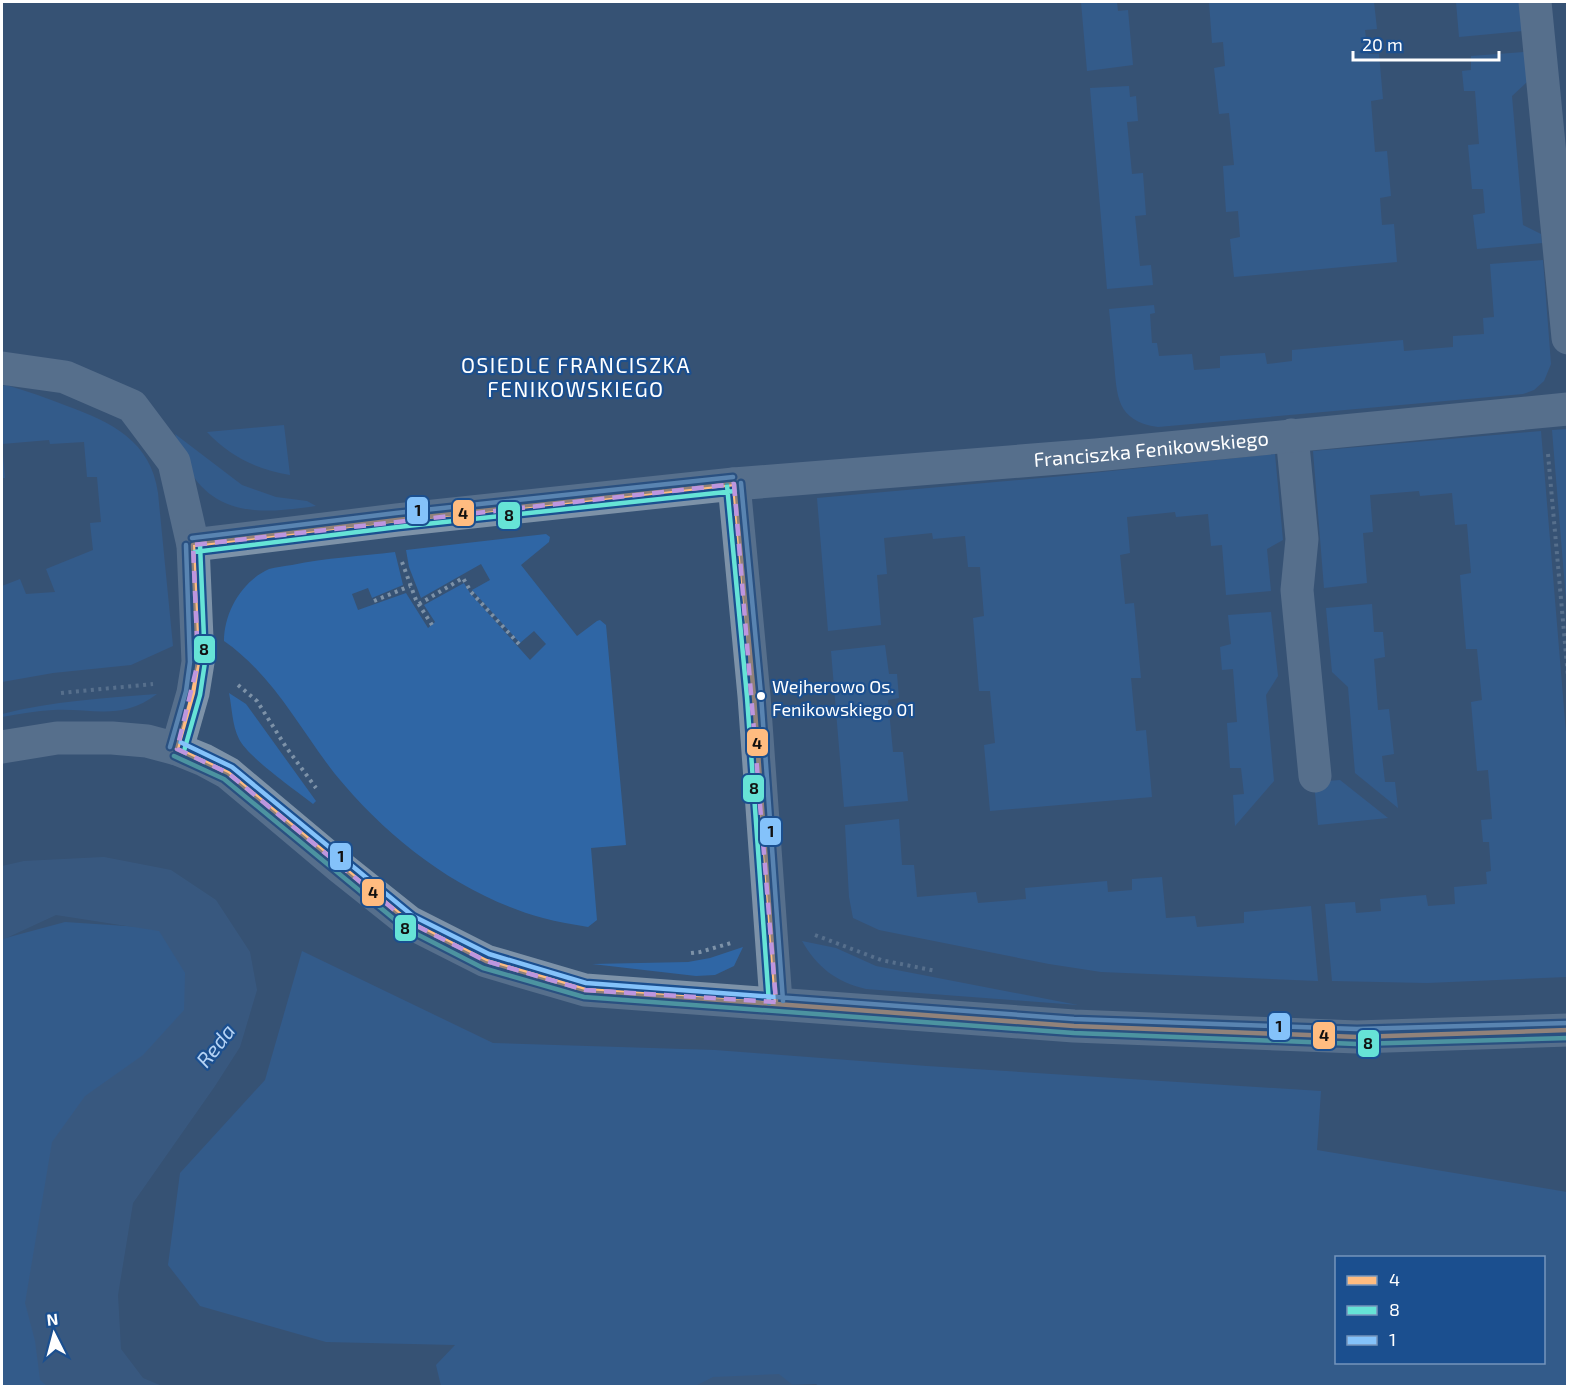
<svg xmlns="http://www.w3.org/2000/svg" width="1569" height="1388" font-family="'Exo 2',sans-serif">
<rect width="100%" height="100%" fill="#365274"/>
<path fill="#2f66a5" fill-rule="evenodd" d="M 1081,2 L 1117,2 L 1118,11 L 1128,10 L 1133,65 L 1087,71 Z
M 1209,2 L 1374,2 L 1377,29 L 1365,30 L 1368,54 L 1379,54 L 1383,99 L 1371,101 L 1375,152 L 1387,151 L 1391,196 L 1380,198 L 1382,225 L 1394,224 L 1397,262 L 1234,277 L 1230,239 L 1240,237 L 1238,211 L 1226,212 L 1223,166 L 1234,165 L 1229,113 L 1219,114 L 1214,68 L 1225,66 L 1223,42 L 1212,43 Z
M 1456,2 L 1520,2 L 1523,31 L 1459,37 Z
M 1524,52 L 1527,82 L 1512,96 L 1523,225 L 1541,234 L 1542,243 L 1477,249 L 1473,215 L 1485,213 L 1483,189 L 1472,189 L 1468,145 L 1479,144 L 1475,91 L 1464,91 L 1462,71 L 1471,70 L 1471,56 Z
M 1129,86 L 1130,97 L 1136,96 L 1138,121 L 1127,122 L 1132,174 L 1143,173 L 1146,215 L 1135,216 L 1140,266 L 1151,265 L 1153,285 L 1107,289 L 1090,88 Z
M 1543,260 L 1551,364 L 1544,381 L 1534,390 L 1523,394 L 1158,427 C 1116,421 1117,396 1114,361 C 1112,344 1111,327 1109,309 L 1154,305 L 1155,313 L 1150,314 L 1152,343 L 1157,343 L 1159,356 L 1192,354 L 1194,370 L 1220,368 L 1220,356 L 1265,353 L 1267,364 L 1292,361 L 1292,350 L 1403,340 L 1404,351 L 1453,347 L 1453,336 L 1484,334 L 1483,318 L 1494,317 L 1490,264 Z
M 6,385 C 27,391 47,398 67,406 C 111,422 151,441 158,493 L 173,646 L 131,665 L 53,673 L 2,682 L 2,586 L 20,579 L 26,594 L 55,592 L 46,569 L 93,550 L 90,523 L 101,522 L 97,477 L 87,477 L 84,442 L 50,444 L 49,440 L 2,444 L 5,478 L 2,478 L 2,386 Z
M 284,425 L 290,475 C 258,470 229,456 207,432 Z
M 1567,429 L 1568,429 L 1567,612 L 1552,430 Z
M 1541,431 L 1567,745 L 1567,977 L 1427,983 L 1332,981 L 1325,904 L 1355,902 L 1356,913 L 1381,911 L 1380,899 L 1426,895 L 1428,906 L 1455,904 L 1454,887 L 1487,884 L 1486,872 L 1491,871 L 1489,842 L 1483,842 L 1481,820 L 1492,819 L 1488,770 L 1477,771 L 1471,702 L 1482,700 L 1477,649 L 1466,649 L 1460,575 L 1471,573 L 1467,524 L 1455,525 L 1452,493 L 1420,496 L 1419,491 L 1370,495 L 1373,532 L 1363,533 L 1367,583 L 1324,588 L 1313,451 Z
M 175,434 L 242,485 L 276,497 L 307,501 L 316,506 C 267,513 217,519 188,468 C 182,458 179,445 175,434 Z
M 1275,454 L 1283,540 L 1267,549 L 1271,591 L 1226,595 L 1222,545 L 1211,546 L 1208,514 L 1176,517 L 1175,512 L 1127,517 L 1130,553 L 1120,555 L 1125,604 L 1134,603 L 1141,678 L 1131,678 L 1136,731 L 1146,730 L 1152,797 L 990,811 L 984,745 L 995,743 L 990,691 L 979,691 L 973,618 L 984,616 L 980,567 L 968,567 L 965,536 L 933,539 L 932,533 L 884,538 L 887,574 L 877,575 L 881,625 L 828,631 L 817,498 L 1063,476 Z
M 546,534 L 550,537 L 549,542 L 521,565 L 577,636 L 597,621 L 600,620 L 606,625 L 626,845 L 591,848 L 597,920 L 588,927 C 573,924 557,922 543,918 C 460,895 389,840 335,774 C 299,728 273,675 224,641 C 224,612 242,581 269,569 C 276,567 285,566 292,565 C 326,558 361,556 395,552 L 403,585 L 372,598 L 368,588 L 352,594 L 358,610 L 406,593 L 428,628 L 435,622 L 424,605 L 464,583 L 470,593 L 530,660 L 546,644 L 534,631 L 520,643 L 472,590 L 490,580 L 481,564 L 421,598 L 409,567 L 406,550 Z
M 1372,604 L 1374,632 L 1383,632 L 1385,657 L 1374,659 L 1378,710 L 1389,709 L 1394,754 L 1382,756 L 1385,782 L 1395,782 L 1398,808 L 1355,773 L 1348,687 L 1332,672 L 1326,608 Z
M 1271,612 L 1278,676 L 1266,695 L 1274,781 L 1235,826 L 1233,795 L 1244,794 L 1241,768 L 1230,768 L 1227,723 L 1237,722 L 1233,669 L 1222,670 L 1220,647 L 1231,644 L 1228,615 Z
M 885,645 L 889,674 L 897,674 L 899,698 L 888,700 L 893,752 L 903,752 L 908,801 L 844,807 L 831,651 Z
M 229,693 L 246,704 L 316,801 L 313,804 C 294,789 249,758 239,739 C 232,725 232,707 229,693 Z
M 157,694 C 122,721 93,708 53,710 C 36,711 19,714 2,717 L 2,714 C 53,701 104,698 157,694 Z
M 1340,780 L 1388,818 L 1318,825 L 1314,782 Z
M 899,819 L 902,865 L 914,865 L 917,897 L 976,892 L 978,903 L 1026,899 L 1025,888 L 1107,881 L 1108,892 L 1132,890 L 1132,879 L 1162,877 L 1166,918 L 1195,916 L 1197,927 L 1244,923 L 1244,912 L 1311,906 L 1318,981 L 1101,972 L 1049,964 L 879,930 L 853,918 L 849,897 L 845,825 Z
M 65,922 L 156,928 L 200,957 L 196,1017 L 130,1099 L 89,1386 L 2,1386 L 2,939 Z
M 802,941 L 836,948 L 876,966 L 1078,1005 L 866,989 C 836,982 817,967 802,941 Z
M 743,947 L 734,966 L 715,975 L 696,976 L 592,964 L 688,962 L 710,958 Z
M 302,951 L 493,1043 L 715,1050 L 927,1066 L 1321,1091 L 1317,1150 L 1567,1192 L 1567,1386 L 819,1386 L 816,1384 L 753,1386 L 441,1386 L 436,1365 L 455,1345 L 326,1342 L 200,1306 L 168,1265 L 180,1173 L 265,1080 ZM 1336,1258 L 1544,1258 L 1544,1362 L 1336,1362 Z"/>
<path fill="#3b618d" d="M 104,857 L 171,870 L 216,900 L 250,952 L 257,990 L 240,1047 L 215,1086 L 133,1203 L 118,1295 L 121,1349 L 143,1378 L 162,1386 L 47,1386 L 40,1380 L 35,1341 L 25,1303 L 52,1142 L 85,1096 L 143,1055 L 184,1010 L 185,973 L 159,931 L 56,915 L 2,940 L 2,866 L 24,861 Z
M 779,1374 L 794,1386 L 695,1386 L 713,1377 Z"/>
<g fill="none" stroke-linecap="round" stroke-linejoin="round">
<path stroke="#7d92a8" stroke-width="4" stroke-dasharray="3 4.5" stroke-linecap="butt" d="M 1548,454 L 1568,677
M 402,562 L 416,600 L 432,625
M 374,601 L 410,586
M 419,604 L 463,578 L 471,592 L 519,644
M 238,685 L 257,701 L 286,747 L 316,788
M 61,693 L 153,684
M 815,935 L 881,960 L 936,971
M 691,953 L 700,952 L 731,943"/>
<g stroke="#7d92a8" stroke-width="33">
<path d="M 1535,2 L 1568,338"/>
<path d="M 2,368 L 65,377 L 132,406 L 174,462 L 193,545 L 198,662 L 193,693 L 177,749"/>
<path d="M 1292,435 L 1302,539 L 1297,590 L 1315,776"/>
<path d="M 734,484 L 754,696 L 776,1002"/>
<path id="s1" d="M 193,545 L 397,520 L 734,484 L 1096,455 L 1568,409"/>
<path d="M 2,747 L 57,738 L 112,738 L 147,741 L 177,749 L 204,760 L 228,773 L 340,867 L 409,922 L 486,961 L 585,990 L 1074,1026 L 1357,1037 L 1568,1030"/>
</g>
<defs>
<path id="bus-1" d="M 734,484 L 754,696 L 776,1002
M 193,545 L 397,520 L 734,484
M 177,749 L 228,773 L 409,922 L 486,961 L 585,990 L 1074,1026 L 1357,1037 L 1568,1030
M 177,749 L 193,693 L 198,662 L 193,545"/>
<path id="bus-2" d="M 727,485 L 747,697 L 769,1003
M 194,552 L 398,527 L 735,491
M 184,751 L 200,695 L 205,662 L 200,545
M 174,756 L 224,779 L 405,928 L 483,968 L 584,997 L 1074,1033 L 1357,1044 L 1568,1038"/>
<path id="bus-3" d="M 741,483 L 761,695 L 783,1001
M 192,538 L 396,513 L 733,477
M 180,742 L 232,767 L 413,916 L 489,954 L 586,983 L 1074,1019 L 1357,1029 L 1568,1023
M 170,747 L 186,691 L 190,662 L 186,545"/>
</defs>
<use href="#bus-1" stroke="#1b4f8f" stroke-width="9"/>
<use href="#bus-2" stroke="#1b4f8f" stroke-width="9"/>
<use href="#bus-3" stroke="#1b4f8f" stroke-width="9"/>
<use href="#bus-1" stroke="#ffbc80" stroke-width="4.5"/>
<use href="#bus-2" stroke="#66e3d6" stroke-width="4.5"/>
<use href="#bus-3" stroke="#84c2fa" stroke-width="4.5"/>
</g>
<path d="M0 0H1569V1388H0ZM 734,484 L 776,1002 L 585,990 L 486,961 L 409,922 L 228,773 L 177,749 L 198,662 L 193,545 Z" fill="#365274" fill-opacity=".55" fill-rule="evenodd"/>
<path fill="none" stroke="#bd96df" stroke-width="4.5" stroke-dasharray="12 8" stroke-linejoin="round" d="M 734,484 L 776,1002 L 585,990 L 486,961 L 409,922 L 228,773 L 177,749 L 198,662 L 193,545 Z"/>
<circle fill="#fff" stroke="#1b4f8f" stroke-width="2" cx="761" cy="696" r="5"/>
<g text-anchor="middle" stroke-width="4.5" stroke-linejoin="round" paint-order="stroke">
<g font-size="18" fill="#fff" stroke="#1b4f8f" text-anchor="start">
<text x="772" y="693">Wejherowo Os.<tspan x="772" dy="23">Fenikowskiego 01</tspan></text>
</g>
<g font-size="20" fill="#fff" stroke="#1b4f8f">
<text dy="7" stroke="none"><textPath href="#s1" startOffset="963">Franciszka Fenikowskiego</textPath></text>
</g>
<g font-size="21" letter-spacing="1.5" fill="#fff" stroke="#1b4f8f">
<text x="576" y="373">OSIEDLE FRANCISZKA<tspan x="576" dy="24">FENIKOWSKIEGO</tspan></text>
</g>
<g font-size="21" font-style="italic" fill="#b5d3f5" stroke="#1b4f8f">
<text transform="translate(216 1046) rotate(-52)" y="7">Reda</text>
</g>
</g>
<g stroke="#1b4f8f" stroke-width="2">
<rect x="406" y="496" width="23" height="29" rx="6" fill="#84c2fa"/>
<rect x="452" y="499" width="23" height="28" rx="6" fill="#ffbc80"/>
<rect x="497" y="501" width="24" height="29" rx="6" fill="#66e3d6"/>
<rect x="193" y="635" width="23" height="29" rx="6" fill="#66e3d6"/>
<rect x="746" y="728" width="23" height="29" rx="6" fill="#ffbc80"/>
<rect x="742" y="774" width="23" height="29" rx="6" fill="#66e3d6"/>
<rect x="759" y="817" width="23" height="29" rx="6" fill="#84c2fa"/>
<rect x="329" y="842" width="23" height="29" rx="6" fill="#84c2fa"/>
<rect x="361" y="878" width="24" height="29" rx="6" fill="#ffbc80"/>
<rect x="394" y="914" width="23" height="28" rx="6" fill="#66e3d6"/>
<rect x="1268" y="1012" width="23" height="29" rx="6" fill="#84c2fa"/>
<rect x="1312" y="1021" width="24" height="29" rx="6" fill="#ffbc80"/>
<rect x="1357" y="1029" width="23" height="29" rx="6" fill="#66e3d6"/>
</g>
<g font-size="16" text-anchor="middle" font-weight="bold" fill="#111">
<text x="418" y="516">1</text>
<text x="463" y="519">4</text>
<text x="509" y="521">8</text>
<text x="204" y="655">8</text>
<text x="757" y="749">4</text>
<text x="754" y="794">8</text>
<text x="771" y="837">1</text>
<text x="341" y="862">1</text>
<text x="373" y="898">4</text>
<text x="405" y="934">8</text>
<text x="1279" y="1032">1</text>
<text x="1324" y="1041">4</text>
<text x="1368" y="1049">8</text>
</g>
<rect width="1569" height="1388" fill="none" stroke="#ffffff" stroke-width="6"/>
<rect x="1335" y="1256" width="210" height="108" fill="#1b4f8f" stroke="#7695bc" stroke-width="1.5"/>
<rect x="1347" y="1276" width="30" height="9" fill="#ffbc80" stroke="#7695bc" stroke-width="1.5"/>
<text x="1389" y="1286" font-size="18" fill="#ffffff">4</text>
<rect x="1347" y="1306" width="30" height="9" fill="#66e3d6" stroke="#7695bc" stroke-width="1.5"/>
<text x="1389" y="1316" font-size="18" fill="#ffffff">8</text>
<rect x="1347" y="1336" width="30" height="9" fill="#84c2fa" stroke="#7695bc" stroke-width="1.5"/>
<text x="1389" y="1346" font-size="18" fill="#ffffff">1</text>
<g transform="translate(54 1334) rotate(354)" stroke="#1b4f8f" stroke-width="4.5" paint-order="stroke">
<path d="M0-4.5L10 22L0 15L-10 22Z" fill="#ffffff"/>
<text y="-9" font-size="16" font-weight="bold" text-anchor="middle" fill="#ffffff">N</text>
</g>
<path d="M1353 51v9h146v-9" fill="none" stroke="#ffffff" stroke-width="3"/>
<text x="1362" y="51" font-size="18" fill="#ffffff" stroke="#1b4f8f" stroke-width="4.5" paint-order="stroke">20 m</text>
</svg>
